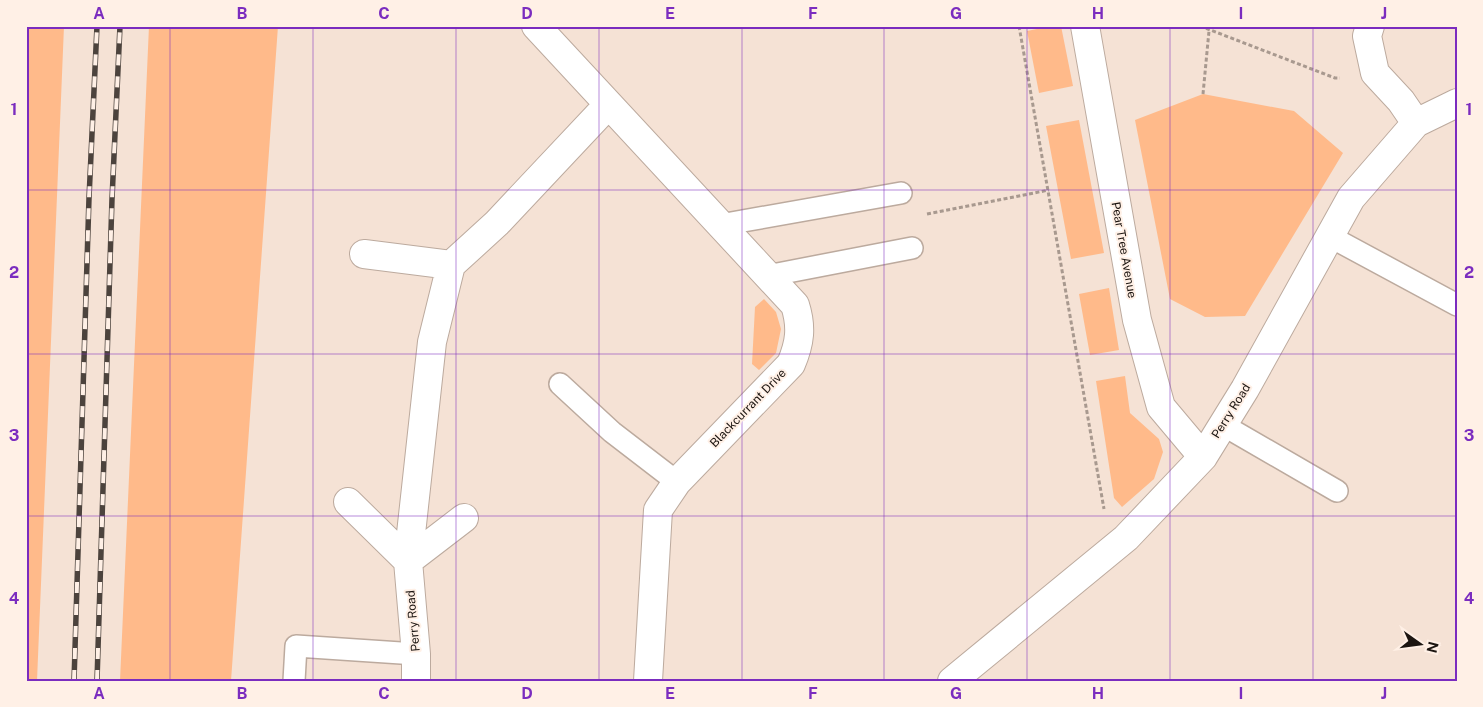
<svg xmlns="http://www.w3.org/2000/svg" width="1483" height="707" font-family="'Public Sans',sans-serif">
<rect width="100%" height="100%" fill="#f5e2d5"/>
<path fill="#ffba8a" d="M 26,26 L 64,26 L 37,681 L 26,681 Z
M 149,26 L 278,26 L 231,681 L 120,681 Z
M 1052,26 L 1061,26 L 1073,86 L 1039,93 L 1027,31 Z
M 1203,94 L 1294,111 L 1343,153 L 1245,316 L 1205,317 L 1170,299 L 1135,120 Z
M 1079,120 L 1104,253 L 1071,259 L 1046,126 Z
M 1109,288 L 1119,350 L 1090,355 L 1079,294 Z
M 764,299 L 776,312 L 781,329 L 776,353 L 759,370 L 752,364 L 755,307 Z
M 1125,376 L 1130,413 L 1159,439 L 1163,452 L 1154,479 L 1122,507 L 1114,498 L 1096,381 Z"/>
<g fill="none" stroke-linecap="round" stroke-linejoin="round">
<defs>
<path id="lane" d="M 720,225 L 901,193
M 1329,236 L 1457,305
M 767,276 L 912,248
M 560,384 L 612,432 L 677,482
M 1223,425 L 1337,491
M 294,681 L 296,646 L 416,654"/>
<path id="street" d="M 536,26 L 795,305 C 802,327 800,343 791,364 L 677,482 L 658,510 L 648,681
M 1085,26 L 1137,320 L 1161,407 L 1203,457
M 1370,26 L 1367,36 L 1375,73 L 1401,101 L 1416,123
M 364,254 L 451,265
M 348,502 L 408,561 L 464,518
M 416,681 L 416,654 L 408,561 L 432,342 L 451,265 L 497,223 L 608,105
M 952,681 L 1126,538 L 1203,457 L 1245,389 L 1351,198 L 1416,123 L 1457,103"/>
</defs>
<use href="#lane" stroke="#bcaa9e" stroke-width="24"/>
<use href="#street" stroke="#bcaa9e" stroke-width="30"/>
<path stroke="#a8998f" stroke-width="3" stroke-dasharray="4 2.5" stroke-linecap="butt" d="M 1019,26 L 1104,509
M 1200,26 L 1335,78 L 1340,78
M 1203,94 L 1209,31
M 927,214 L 1049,190"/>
<use href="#lane" stroke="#fff" stroke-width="21"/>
<use href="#street" stroke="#fff" stroke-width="28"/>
<defs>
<path id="rail" d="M 74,681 L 89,198 L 97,26
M 97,681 L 112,199 L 120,26"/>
</defs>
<use href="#rail" stroke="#4c433d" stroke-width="5.5"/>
<use href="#rail" stroke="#fff0e6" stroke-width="4" stroke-dasharray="11" stroke-linecap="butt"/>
</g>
<path fill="none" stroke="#7b2cbf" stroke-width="1" stroke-opacity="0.55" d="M 170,26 L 170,681M 313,26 L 313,681M 456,26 L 456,681M 599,26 L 599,681M 742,26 L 742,681M 884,26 L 884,681M 1027,26 L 1027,681M 1170,26 L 1170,681M 1313,26 L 1313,681M 26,190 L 1457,190M 26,354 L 1457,354M 26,516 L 1457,516"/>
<g text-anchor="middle" stroke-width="4" stroke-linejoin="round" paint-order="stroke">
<g font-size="12" fill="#1c1511" stroke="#fff0e6">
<text transform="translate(1124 250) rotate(80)" y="4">Pear Tree Avenue</text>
<text transform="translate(748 408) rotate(-46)" y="4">Blackcurrant Drive</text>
<text transform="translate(1231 411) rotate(-58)" y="4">Perry Road</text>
<text transform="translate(413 621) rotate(-95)" y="4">Perry Road</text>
</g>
</g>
<rect width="1483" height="707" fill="none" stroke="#fff0e6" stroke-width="55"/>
<g transform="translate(1420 644) rotate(104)" stroke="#fff0e6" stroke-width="4" paint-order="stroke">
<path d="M0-4L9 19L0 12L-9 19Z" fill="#1c1511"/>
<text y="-8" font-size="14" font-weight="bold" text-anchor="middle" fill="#1c1511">N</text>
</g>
<rect x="28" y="28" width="1428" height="652" fill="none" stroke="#7b2cbf" stroke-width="2"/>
<g font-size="16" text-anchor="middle" font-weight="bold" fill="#7b2cbf">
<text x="99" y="19">A</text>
<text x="242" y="19">B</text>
<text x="384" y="19">C</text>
<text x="527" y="19">D</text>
<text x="670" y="19">E</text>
<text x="813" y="19">F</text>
<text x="956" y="19">G</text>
<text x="1098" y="19">H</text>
<text x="1241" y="19">I</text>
<text x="1384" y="19">J</text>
<text x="14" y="115">1</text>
<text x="1469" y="115">1</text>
<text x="14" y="278">2</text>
<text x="1469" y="278">2</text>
<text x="14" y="441">3</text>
<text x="1469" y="441">3</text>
<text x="14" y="604">4</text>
<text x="1469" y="604">4</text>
<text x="99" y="699">A</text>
<text x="242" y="699">B</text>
<text x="384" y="699">C</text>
<text x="527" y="699">D</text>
<text x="670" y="699">E</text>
<text x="813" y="699">F</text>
<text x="956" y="699">G</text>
<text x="1098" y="699">H</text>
<text x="1241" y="699">I</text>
<text x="1384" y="699">J</text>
</g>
</svg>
